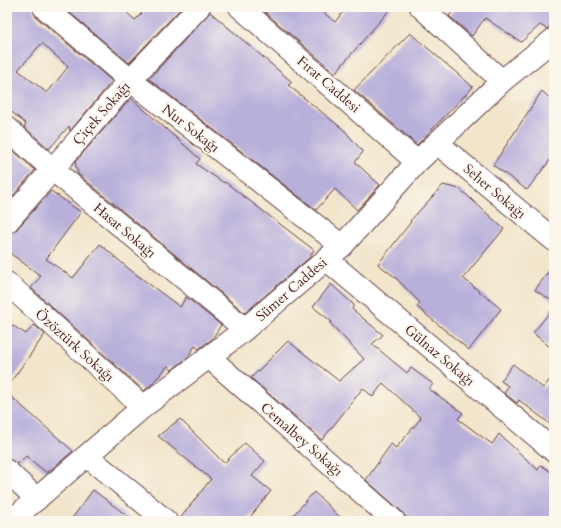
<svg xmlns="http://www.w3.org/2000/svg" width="561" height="528" font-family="Cardo,serif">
<rect width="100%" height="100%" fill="#fbf7ec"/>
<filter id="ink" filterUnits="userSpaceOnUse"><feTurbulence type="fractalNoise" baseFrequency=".025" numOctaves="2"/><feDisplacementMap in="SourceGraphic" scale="8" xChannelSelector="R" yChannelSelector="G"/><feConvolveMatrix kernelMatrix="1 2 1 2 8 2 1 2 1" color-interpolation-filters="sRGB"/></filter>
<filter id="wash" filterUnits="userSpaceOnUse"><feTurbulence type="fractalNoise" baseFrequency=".012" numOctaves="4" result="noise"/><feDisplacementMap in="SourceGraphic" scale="16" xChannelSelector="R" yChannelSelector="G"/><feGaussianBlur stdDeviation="0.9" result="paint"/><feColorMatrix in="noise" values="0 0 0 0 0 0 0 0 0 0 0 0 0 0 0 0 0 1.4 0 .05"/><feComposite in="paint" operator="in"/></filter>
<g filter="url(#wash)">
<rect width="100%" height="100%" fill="#f1e5ca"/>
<g id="blocks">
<path fill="#b8afda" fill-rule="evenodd" d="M 7,7 L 32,7 L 36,17 L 112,81 L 70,131 L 69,126 L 49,149 L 24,127 L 26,124 L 7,108 ZM 42,43 L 68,67 L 47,93 L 18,70 Z
M 63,7 L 121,7 L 135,20 L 148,7 L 182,7 L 129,63 Z
M 259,7 L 317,7 L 335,22 L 347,7 L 392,7 L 335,73 Z
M 456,7 L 554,7 L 554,22 L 547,29 L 540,25 L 521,42 L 485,18 L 472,36 L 449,16 Z
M 210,12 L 292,82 L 288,85 L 344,130 L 363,152 L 355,162 L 380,185 L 357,210 L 335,189 L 316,210 L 149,79 Z
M 410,33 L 473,87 L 417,145 L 354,90 Z
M 542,91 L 554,102 L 554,155 L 527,190 L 493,165 Z
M 131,98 L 200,159 L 196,164 L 224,183 L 225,182 L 314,250 L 309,258 L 245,313 L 78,174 L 75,162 Z
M 8,146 L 35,170 L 7,203 L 7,147 Z
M 443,185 L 460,189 L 504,229 L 463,278 L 501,309 L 469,350 L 417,307 L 420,303 L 396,278 L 378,264 L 411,222 L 410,221 Z
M 51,191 L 81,212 L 46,259 L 73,278 L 100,244 L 129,269 L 180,307 L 186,297 L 221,325 L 212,339 L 199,349 L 195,346 L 186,359 L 172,370 L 168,366 L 152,384 L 144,391 L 31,288 L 41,276 L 7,251 L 7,234 L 16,230 Z
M 554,264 L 554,302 L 535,290 Z
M 331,284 L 354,305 L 352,309 L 383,335 L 372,344 L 407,373 L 411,368 L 433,384 L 429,389 L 463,413 L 458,419 L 492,444 L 499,434 L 538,470 L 541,465 L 554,474 L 554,521 L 408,521 L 402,512 L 366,480 L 391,444 L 396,448 L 421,418 L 383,383 L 373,397 L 363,388 L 322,440 L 251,378 L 288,341 L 339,381 L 364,359 L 330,323 L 332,322 L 313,307 Z
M 554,307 L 554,350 L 533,333 Z
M 7,322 L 26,334 L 34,325 L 45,334 L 7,387 Z
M 513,364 L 543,388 L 554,375 L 554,427 L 519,400 L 517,403 L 504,393 L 508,386 L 501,381 Z
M 7,393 L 73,451 L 47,473 L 26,456 L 18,464 L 7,459 Z
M 180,419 L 224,463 L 245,443 L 265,461 L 252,476 L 271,491 L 247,521 L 178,521 L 211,479 L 158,436 Z
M 93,490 L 134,521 L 70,521 Z
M 314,492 L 344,521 L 288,521 Z"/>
</g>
</g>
<g filter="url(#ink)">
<use href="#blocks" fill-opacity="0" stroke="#633d43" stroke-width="1"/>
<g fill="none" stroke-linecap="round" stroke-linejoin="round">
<defs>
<path id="minor" d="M 44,7 L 130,80 L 342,246
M 421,7 L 502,81
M 7,128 L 52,169 L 245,329
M 437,143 L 554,240
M 7,222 L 130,80 L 199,7
M 326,259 L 554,451
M 7,283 L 143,407
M 209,357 L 394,521
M 87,456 L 166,521
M 7,471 L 37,499"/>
<path id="tertiary" d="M 240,7 L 417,162
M 11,521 L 143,407 L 239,334 L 342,246 L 417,162 L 502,81 L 554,39"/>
</defs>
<use href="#minor" stroke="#633d43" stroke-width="24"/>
<use href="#tertiary" stroke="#633d43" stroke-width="24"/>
<use href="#minor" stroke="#fff" stroke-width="22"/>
<use href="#tertiary" stroke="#fff" stroke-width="22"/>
</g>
</g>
<g text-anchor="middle" stroke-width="4" stroke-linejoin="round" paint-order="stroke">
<g font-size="14" fill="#4a1f2b" stroke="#fbf7ec">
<text transform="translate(329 84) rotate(41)" y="5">Fırat Caddesi</text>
<text transform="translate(101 113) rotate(-49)" y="5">Çiçek Sokağı</text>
<text transform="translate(191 128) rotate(38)" y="5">Nur Sokağı</text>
<text transform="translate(495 191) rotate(40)" y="5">Seher Sokağı</text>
<text transform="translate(125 230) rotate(40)" y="5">Hasat Sokağı</text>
<text transform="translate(291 289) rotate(-41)" y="5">Sümer Caddesi</text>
<text transform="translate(75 345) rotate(42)" y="5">Özöztürk Sokağı</text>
<text transform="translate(440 355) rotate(40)" y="5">Gülnaz Sokağı</text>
<text transform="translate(302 439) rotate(41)" y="5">Cemalbey Sokağı</text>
</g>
</g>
<rect width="561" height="528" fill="none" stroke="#fbf7ec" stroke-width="24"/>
</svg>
